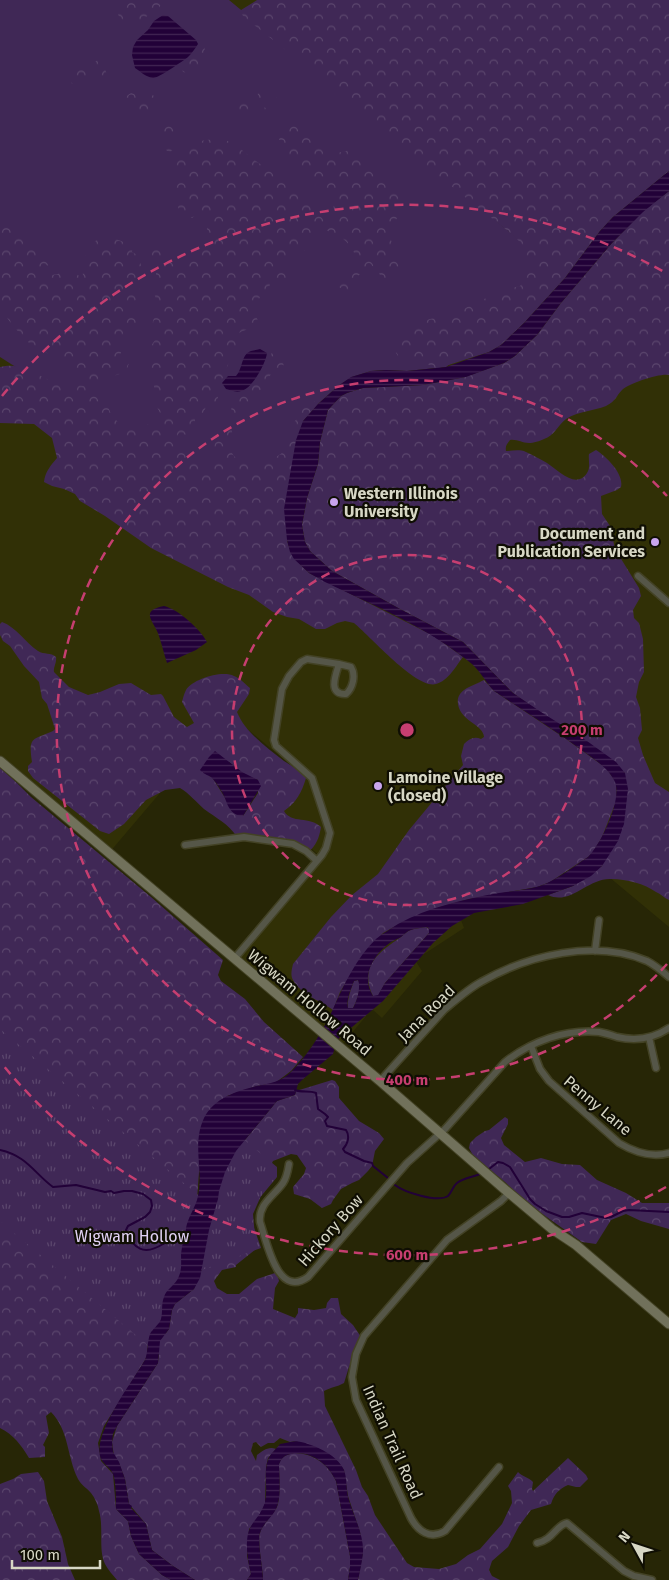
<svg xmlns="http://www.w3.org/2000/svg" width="669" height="1580" font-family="'Fira Sans',sans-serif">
<defs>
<pattern id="forest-crowns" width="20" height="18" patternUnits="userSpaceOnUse" patternTransform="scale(1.25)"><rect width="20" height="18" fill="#402856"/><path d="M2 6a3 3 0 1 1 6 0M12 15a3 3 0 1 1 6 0" fill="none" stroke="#5b466d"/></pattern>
<pattern id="park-tufts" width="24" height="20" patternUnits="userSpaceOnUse" patternTransform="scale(1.25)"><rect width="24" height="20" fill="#402856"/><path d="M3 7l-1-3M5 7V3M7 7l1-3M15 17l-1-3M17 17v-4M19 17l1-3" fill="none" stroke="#5b466d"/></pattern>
<pattern id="water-rules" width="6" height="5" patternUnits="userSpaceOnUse" patternTransform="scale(1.25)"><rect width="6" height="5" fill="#220138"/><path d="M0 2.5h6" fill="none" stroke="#412553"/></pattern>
</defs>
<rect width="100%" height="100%" fill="#272606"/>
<path fill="#313006" d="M 0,0 L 257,0 L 669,237 L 669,927 L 591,862 L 457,909 L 464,928 L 415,960 L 422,971 L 382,1018 L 372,1009 L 340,1047 L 235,958 L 320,856 L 301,840 L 257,833 L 305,777 L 228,713 L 109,853 L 0,761 Z"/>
<path fill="#402856" d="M 0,0 L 229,0 L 565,278 L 446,367 L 407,371 L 386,370 L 371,371 L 352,377 L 338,386 L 318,404 L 303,421 L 287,540 L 0,357 Z"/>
<path fill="url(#forest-crowns)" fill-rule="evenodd" d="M 133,0 L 140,0 L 140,5 L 142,7 L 150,0 L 161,0 L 161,5 L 158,9 L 151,10 C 147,23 122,28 118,14 L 122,9 Z
M 257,0 L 669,0 L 669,171 L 613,217 L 600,231 L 565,278 L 524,323 L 501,345 L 489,352 L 436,369 C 425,357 401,370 395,350 L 401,341 L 400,332 L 404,328 L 430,319 L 449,315 L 479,302 L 505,287 L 512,288 L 520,286 L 525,280 L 528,268 L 524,258 L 523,247 L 520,242 L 509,232 L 391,138 L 330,86 L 325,84 L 315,73 L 244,17 L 240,12 L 241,10 Z
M 198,44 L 205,47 L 203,59 L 192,74 L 183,72 L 180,64 L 192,57 Z
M 98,60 C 104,65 107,72 108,80 L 106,82 L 98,81 L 94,71 L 91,69 L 91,64 Z
M69 77a9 9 0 1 1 18 0a9 9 0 1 1-18 0Z
M 263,91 L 277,93 L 277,98 L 272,104 L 263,101 L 263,106 L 268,110 C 264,113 261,111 257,109 L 258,92 Z
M 131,93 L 135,94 L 137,98 C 147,91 156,95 164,103 L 153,103 L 149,110 L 150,112 L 141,120 L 131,112 L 123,102 L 125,97 Z
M 238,98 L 242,98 L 250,101 L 251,111 L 246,115 L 239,116 L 234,108 Z
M 291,121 C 305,123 314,143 325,151 L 337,153 L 355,149 L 359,155 L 359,161 L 367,163 L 375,162 C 378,173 395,186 400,200 C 406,214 389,223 390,236 C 391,248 407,255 404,267 C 402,276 394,277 387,280 C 379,276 376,268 369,263 L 367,264 L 363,274 L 359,275 L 355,282 L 358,286 L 358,292 L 351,295 L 339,287 L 336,279 L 339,273 L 351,265 L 356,258 C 352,243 339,234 325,230 L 305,241 L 303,243 L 306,248 L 304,251 L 296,248 L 287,258 L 286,264 L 282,269 C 286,274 288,277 285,283 L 271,279 L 268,293 L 262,294 L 257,302 L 254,311 L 258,321 C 250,332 243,328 236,336 L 236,349 L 234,354 L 231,357 L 221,382 L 217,402 L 207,405 C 203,412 204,416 195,419 L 195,431 L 190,435 L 178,434 L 177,441 C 183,449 202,464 212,461 C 216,447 212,436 226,425 C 239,430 227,444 232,453 C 242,471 271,463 283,452 L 289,428 L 300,415 L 300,412 L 297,407 L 302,399 L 310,398 L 318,404 L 303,421 L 287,540 C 291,557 297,561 309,573 L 434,636 L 463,657 C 456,666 448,681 436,684 C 417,690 369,635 354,623 L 345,621 L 337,623 L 325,629 L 316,629 L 299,619 L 287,617 L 273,612 L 249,595 L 228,587 L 151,548 L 105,516 L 80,501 L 75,494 L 64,489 L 52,486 L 44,482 C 45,472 51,465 57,458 L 52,438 L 34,424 L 0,423 L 0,367 C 27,361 39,380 62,384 C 75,386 90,384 102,392 C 108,396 108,403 109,409 C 112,419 127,432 138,429 C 142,428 145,425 148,424 C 153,421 158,421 163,419 L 156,405 L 156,395 L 150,368 L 152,354 L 150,347 C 165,328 151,334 153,321 C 154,317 157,314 157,309 C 158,302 154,295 153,288 L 157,286 L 158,283 L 156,276 L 156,264 L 148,248 L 153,239 L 158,242 L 157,246 L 159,248 L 166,247 L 166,254 C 192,279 226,232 196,215 L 192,218 C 171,213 175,190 176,172 L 168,167 C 170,156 178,156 187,154 L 192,146 L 200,141 L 221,138 L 234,144 L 260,164 L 268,167 L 285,181 L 289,182 L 302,196 L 301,198 L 304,201 C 316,201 315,208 324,214 L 333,214 L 334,200 L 329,193 L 320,189 L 317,185 L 313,183 L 314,179 L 300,168 L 296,169 C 294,167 293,165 291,163 C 285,155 284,157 288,146 L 279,140 L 283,127 Z
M 168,124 L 175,128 C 176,136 175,143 174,150 L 169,152 L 166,150 L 167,146 C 160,140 158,136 157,127 L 160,125 Z
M 669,191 L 669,375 C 660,373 629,383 622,390 C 616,396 616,401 606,406 C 593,411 579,411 566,419 C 558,425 554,436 544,439 C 540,441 533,443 529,443 C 522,443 517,439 510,440 C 507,444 505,446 506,451 C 513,451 519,449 526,452 C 533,455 540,459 547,463 C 558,470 576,490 587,473 C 591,467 588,460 589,454 L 596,450 C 607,457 624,474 621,487 L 617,490 L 601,496 L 602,514 L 610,526 L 615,549 L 639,588 L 641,596 L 633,610 L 634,618 L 639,623 L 643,639 L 644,672 L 639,682 L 636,697 L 640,708 L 642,730 L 638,738 L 643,755 L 655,783 L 669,792 L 669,900 C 664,898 661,894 656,892 C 645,884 626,879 612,879 C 588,877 571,906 548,895 L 573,886 L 602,866 L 625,773 L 513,693 L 463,642 L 400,609 L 332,571 L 310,551 L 305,542 L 302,525 L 307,498 L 318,464 L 320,442 L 328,410 L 341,396 L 347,393 L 363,388 L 423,385 L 465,377 L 504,363 L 515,356 L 537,335 L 561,303 L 612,243 L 643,211 Z
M 0,222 L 7,223 C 13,229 17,231 25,231 L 35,242 L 41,254 L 49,254 L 51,257 L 51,266 L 45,265 L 43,270 L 52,275 L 58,274 C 65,262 75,274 82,278 L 83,276 L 82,260 L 93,247 L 93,243 C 104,232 122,241 133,246 L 132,252 L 139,256 L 141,266 L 138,268 L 136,276 L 140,292 L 137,299 L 130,306 C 142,314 139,326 130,335 L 124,336 L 119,339 L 123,348 L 119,357 L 120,359 L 127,359 L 129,363 L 126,372 L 95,382 L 82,377 L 38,347 L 30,344 L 13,326 L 0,308 Z
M 275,348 L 282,353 L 284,369 L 271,374 C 268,378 267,386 262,389 C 256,393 254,390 248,398 L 254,405 C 251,414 243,416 234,416 L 231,412 L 232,402 L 231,399 L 233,396 L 250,387 Z
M 2,622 C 16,627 25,642 38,651 C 44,655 51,652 56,657 C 57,663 53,667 54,672 L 69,687 L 88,695 L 100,692 L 119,684 L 131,683 L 151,695 L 161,694 L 163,696 L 174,717 L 187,727 L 194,723 L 182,702 C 183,698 184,694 186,690 C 193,679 222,670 234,676 C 240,678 245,684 250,688 L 249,694 L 237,712 C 245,732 267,748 284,761 C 292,766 300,771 306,778 C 302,792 296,803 284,811 C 291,824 310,816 321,827 C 319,839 316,845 308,853 L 300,847 L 237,837 C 229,824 216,818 204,809 C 196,802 190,794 180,788 L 165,790 L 146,800 L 124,824 L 109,834 L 100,831 L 33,778 L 28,771 L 28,766 L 32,762 C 28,736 33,740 53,731 L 55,729 L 47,704 L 42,698 L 39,682 L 24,666 L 10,646 L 3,641 L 0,635 L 0,624 ZM 229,762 L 245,775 L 258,780 L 258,793 L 243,816 L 227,801 L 212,777 L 209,776 Z
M 484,680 L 494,691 L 566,739 L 606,768 L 616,782 L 617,799 L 602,837 L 593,852 L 588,857 L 550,882 L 537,887 L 469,899 L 440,907 L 401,923 L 383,933 L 359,961 L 340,992 L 333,1010 C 321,1001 301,995 293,980 C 290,975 292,969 293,964 L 331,917 L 352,895 L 378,874 L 409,830 L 463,765 L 461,756 L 464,744 C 469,739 474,736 481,739 L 484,737 C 483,725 464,722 459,708 C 453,690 471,687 484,680 Z
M 0,768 L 17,783 L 31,797 L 151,897 L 223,960 L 218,975 L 221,981 L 245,999 L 264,1022 L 303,1057 L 291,1071 L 275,1083 L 257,1086 L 227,1096 L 199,1172 L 197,1200 L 148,1341 L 147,1355 L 145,1360 L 104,1426 L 98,1443 L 101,1461 L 113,1474 L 116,1509 L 128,1521 L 131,1536 L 139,1554 L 162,1575 L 171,1580 L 117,1580 C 113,1575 108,1570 105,1564 C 98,1550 104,1527 99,1511 C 98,1505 95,1498 91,1493 C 87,1488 81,1485 78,1479 C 67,1457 69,1430 51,1412 L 46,1416 L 49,1433 L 43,1445 L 45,1447 L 45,1457 L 29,1458 C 21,1445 14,1435 0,1428 Z
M 426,927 L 429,929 L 429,933 L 385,983 L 378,996 L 373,996 C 371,992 370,989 369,985 C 364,961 384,949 401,937 C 405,934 407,931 411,930 C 416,928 421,928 426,927 Z
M 358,980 C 362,987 357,1001 353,1008 L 348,1008 C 347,1000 351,989 354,981 Z
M 332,1080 L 335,1081 L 339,1087 L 339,1098 L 359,1121 L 379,1133 L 384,1139 L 375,1151 L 372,1166 L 368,1171 L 359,1180 L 352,1183 L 341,1189 L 333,1200 L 331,1204 L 322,1208 L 310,1199 L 294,1194 L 293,1187 L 304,1174 L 306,1168 L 297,1155 L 291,1154 L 273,1161 L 266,1175 L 264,1189 L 253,1214 L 256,1249 L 236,1265 L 236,1267 L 222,1270 L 214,1281 L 217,1288 L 227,1294 L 239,1294 L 257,1279 L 275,1273 L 278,1277 L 279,1281 L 275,1288 L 273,1309 L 295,1318 L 298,1313 L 298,1308 L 314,1310 L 326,1308 L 327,1303 L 331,1298 L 338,1298 L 341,1314 L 353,1325 L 363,1340 L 349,1367 L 344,1383 C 337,1387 331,1387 324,1391 L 325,1406 L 356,1470 L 362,1487 L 368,1496 L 375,1515 L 407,1563 L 414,1567 L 439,1569 L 456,1564 L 468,1555 L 480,1549 L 502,1524 L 512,1503 L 511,1491 L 508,1486 L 518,1472 C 523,1477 528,1477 533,1482 L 532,1489 L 533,1491 L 568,1458 L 586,1475 L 588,1479 L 580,1487 L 576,1487 L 568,1485 C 559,1489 554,1494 551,1504 L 531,1510 L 519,1526 L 508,1547 L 492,1561 L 489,1570 L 492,1576 L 500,1580 L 358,1580 L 363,1552 L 360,1532 L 348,1496 L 344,1470 L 338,1462 L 296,1441 L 290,1442 L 280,1438 L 274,1443 L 268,1443 L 261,1447 L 256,1442 L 253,1443 L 251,1451 L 256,1461 L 257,1455 C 263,1451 268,1446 276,1449 L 268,1458 L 266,1467 L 265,1504 L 260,1515 L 249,1529 L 247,1556 L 251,1574 L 247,1580 L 195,1580 L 173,1566 L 152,1550 L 146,1524 L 129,1504 L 125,1479 L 119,1463 L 114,1456 L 112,1442 L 117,1426 L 158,1363 L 160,1341 L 169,1329 L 172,1310 L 175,1304 L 194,1289 L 203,1266 L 236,1151 L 277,1101 L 295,1095 L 296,1091 Z
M 505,1117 L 508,1119 L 508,1124 L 501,1138 L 504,1145 L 525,1162 L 541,1158 L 562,1164 L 580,1165 L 597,1180 L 626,1193 L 642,1203 L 669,1203 L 669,1229 L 641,1221 L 626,1214 L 611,1220 L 596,1244 L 582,1242 L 517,1196 C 506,1179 493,1174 478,1161 C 474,1158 471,1152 469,1148 L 470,1143 L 476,1137 L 485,1131 L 489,1130 Z
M 294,1453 C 313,1453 328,1464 336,1481 L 350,1556 L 350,1567 L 348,1580 L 263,1580 C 263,1569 257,1540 260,1533 C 262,1525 273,1515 277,1507 C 281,1497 279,1475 279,1464 C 282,1456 286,1455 294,1453 Z
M 38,1472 L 44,1481 L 47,1501 L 62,1537 L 68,1564 L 75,1580 L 0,1580 L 0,1484 L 13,1479 L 21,1474 Z"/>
<path fill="url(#park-tufts)" d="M 0,1029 L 210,1205 L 236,1133 L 277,1167 L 277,1177 L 253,1206 L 251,1219 L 261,1248 L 199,1271 L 169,1312 L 162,1357 L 0,1221 Z"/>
<path fill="url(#water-rules)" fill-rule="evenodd" d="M 163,15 L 168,16 L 196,40 L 198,44 C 195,49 191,54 188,57 C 183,61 157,79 153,78 C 146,77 141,72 135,68 L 132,55 L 133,47 L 137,40 L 148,30 L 154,21 Z
M 669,171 L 669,191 L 643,212 L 612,243 L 561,303 L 537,335 L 515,356 L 504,363 L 466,377 L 423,385 L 363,388 L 347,393 L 341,396 L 328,410 L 320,442 L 318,464 L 307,498 L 302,525 L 305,542 L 310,551 L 332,571 L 400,609 L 463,642 L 513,693 L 541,712 L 587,741 L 616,762 L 625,773 L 628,789 L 624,824 L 618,841 L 602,866 L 591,876 L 573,886 L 523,904 L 474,913 L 452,926 L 433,943 L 383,1001 L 339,1038 L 336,1043 L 333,1054 L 302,1080 L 298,1084 L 295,1095 L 277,1101 L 236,1151 L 225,1172 L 219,1191 L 218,1199 L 209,1230 L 200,1278 L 194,1289 L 175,1304 L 172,1310 L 169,1329 L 160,1341 L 158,1363 L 117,1426 L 113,1434 L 112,1442 L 113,1452 L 119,1462 L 125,1479 L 129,1504 L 132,1506 L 131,1508 L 146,1524 L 152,1550 L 173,1566 L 195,1580 L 171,1580 L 162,1575 L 139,1554 L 131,1536 L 128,1521 L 116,1509 C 116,1501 116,1481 113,1474 C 110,1467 102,1464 100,1456 C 94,1432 132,1382 145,1360 C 148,1352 147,1343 150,1334 C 152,1329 159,1325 161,1319 C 163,1312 161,1304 164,1297 C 166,1289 176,1285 179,1276 C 182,1269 181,1262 181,1254 C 182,1246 184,1236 186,1228 C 188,1218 194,1209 197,1200 C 205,1172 191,1146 204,1118 C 214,1098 237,1091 257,1086 C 270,1083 281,1082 291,1072 C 308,1055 323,1031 333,1009 C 343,986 357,957 376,939 C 383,933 391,929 398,924 C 429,907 465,899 499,893 C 512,891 527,890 540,886 C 557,880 573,867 588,857 C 601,844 624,797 614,780 C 607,767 595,760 583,751 C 555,730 524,711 494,691 C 486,683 481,672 472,664 C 429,628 375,606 325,582 L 309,573 L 294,559 L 290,552 L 287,540 L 284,509 L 296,440 L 303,421 L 318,404 L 338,386 L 351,377 L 371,371 L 386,370 L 407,371 L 446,367 L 489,352 L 501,345 L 524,323 L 565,278 L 600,231 L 613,217 ZM 427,927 L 429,929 L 429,933 L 385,983 L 378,995 L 373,996 C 360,976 374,954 391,942 C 394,940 398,939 401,937 C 405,934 407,931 411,930 C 416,928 421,928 427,927 ZM 358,980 C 361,987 357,1001 353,1008 L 348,1008 C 346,1000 351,989 354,981 Z
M 260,349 L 267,353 C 266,363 252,389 241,391 C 236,393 230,390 226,389 L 222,383 L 228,376 L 236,376 C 243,369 241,354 251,351 C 254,350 257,350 260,349 Z
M 164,606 C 178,609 200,629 207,642 L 196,650 L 167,663 C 164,654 162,645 159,636 C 155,622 138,611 164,606 Z
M 215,751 L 242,772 L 258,780 L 261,786 L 243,816 C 233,816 229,809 226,801 C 224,794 218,785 213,779 C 210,775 204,775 200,770 L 209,757 Z
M 296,1441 C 311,1443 337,1454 344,1470 C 347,1478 346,1488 348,1497 C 353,1515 364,1534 363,1553 C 362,1562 360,1571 358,1580 L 348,1580 L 350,1567 L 350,1556 L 336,1481 C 328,1464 311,1450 291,1454 C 284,1455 282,1458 279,1464 C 279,1475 281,1492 278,1503 C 276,1515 263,1522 260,1533 C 257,1540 263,1569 263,1580 L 247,1580 L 251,1574 C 248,1562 244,1540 250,1528 C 254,1520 261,1514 264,1505 C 269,1491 263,1473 268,1460 C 270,1454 276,1449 280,1444 Z"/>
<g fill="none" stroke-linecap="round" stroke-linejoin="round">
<path stroke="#220138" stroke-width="2" d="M 295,1090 C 302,1093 309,1090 316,1093 L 318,1109 L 325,1114 L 328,1117 L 325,1121 L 327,1126 L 346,1130 C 350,1136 348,1144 343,1149 L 345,1152 L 364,1161 L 372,1163 L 373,1166 L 388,1178
M 0,1150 C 27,1156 34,1173 53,1187 L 76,1185 L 105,1192 L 111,1191 L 114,1193 L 124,1191 L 132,1191 L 143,1194 L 151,1200 L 152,1206 L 150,1212 L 145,1217 L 128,1226 L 126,1230 C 133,1249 144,1256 163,1244 C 169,1241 174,1236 180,1233 L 186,1239
M 489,1169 L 498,1162 L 503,1163 L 510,1167 L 530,1199 L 535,1204 L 546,1211 L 562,1217 L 569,1217 L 582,1213 L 606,1218 L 611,1217 L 623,1211 L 629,1210 L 669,1212
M 395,1185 C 404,1192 437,1203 448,1196 C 452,1192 453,1186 457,1183 C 463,1178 473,1177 480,1174"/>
<defs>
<path id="street" d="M 638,576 L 669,603
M 339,664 L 351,667 C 356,675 353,688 346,694 C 327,695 336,674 339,664 Z
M 185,845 L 244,837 L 293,844 L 306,851 L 317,861
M 595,951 L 599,920
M 235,958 L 322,855 L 326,848 L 330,833 L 312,778 L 276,746 L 274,740 L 282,689 L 289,676 L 301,662 L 307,659 L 339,664
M 649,1037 L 656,1068
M 531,1046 L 540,1069 L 549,1081 L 619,1143 C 634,1152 651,1158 669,1153
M 380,1081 L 444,1010 C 456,1000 468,989 481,982 C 528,955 595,939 647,961 C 655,965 662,971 669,977
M 289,1164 C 288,1170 287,1177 283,1183 C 274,1196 258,1204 260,1222 C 267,1242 277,1299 308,1277 L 407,1163 L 445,1129 L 505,1062 C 532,1041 565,1029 599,1032 C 605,1033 611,1035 617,1037 C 635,1041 653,1039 669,1028
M 499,1467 L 445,1531 C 430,1540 418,1531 411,1518 L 356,1400 L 352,1377 L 356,1354 L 364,1336 L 447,1240 L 501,1201 L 509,1193
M 537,1543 C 553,1540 556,1525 567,1523 L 624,1571 L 634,1576 L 652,1580"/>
<path id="secondary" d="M 0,761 L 380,1081 L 509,1193 L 552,1229 L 576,1245 L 669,1324"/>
</defs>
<use href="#street" stroke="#434225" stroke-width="9"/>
<use href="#secondary" stroke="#434225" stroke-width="11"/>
<use href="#street" stroke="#555648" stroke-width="6"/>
<use href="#secondary" stroke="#71715b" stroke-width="9"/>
</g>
<g fill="none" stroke="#c63e70" stroke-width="2.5" stroke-dasharray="9 6">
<circle cx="407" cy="730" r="175"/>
<path d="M667 964A350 350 0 1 1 667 496"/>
<path d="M666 1187A525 525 0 0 1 2 1064M2 396A525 525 0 0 1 666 273"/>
</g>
<g fill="#c9a5ee" stroke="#0f0e03" stroke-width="2">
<circle cx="334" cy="502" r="5"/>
<circle cx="655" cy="542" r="5"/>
<circle cx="378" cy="786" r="5"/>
</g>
<g text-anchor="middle" stroke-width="4.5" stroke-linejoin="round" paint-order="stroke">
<g font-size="16" font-weight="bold" fill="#d7d7c5" stroke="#0f0e03" text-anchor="start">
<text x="344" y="499">Western Illinois<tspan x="344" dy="18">University</tspan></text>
<text x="645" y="539" text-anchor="end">Document and<tspan x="645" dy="18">Publication Services</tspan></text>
<text x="388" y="783">Lamoine Village<tspan x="388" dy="18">(closed)</tspan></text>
</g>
<g font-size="16" fill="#d7d7c5" stroke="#0f0e03">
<text transform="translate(310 1002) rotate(40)" y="6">Wigwam Hollow Road</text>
<text transform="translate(426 1013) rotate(-45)" y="6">Jana Road</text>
<text transform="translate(598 1105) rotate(40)" y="6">Penny Lane</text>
<text transform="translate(330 1230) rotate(-49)" y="6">Hickory Bow</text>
<text transform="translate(393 1442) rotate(66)" y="6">Indian Trail Road</text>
</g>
<g font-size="16" fill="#e1d1f4" stroke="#0f0e03">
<text x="132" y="1242">Wigwam Hollow</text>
</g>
</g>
<circle cx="407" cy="730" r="8" fill="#c63e70" stroke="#0f0e03" stroke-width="2.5"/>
<g font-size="15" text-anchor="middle" font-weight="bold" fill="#c63e70" stroke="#0f0e03" stroke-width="4.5" stroke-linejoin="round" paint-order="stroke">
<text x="582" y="735">200 m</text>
<text x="407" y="1085">400 m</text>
<text x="407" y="1260">600 m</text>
</g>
<g transform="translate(634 1545) rotate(310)" stroke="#0f0e03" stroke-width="4" paint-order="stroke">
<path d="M0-4L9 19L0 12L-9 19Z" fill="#d7d7c5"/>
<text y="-8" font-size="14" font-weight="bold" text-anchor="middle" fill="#d7d7c5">N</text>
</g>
<path d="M12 1560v8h88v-8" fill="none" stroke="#d7d7c5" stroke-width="2.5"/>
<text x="20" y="1560" font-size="15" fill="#d7d7c5" stroke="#0f0e03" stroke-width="4" paint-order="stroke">100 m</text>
</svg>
